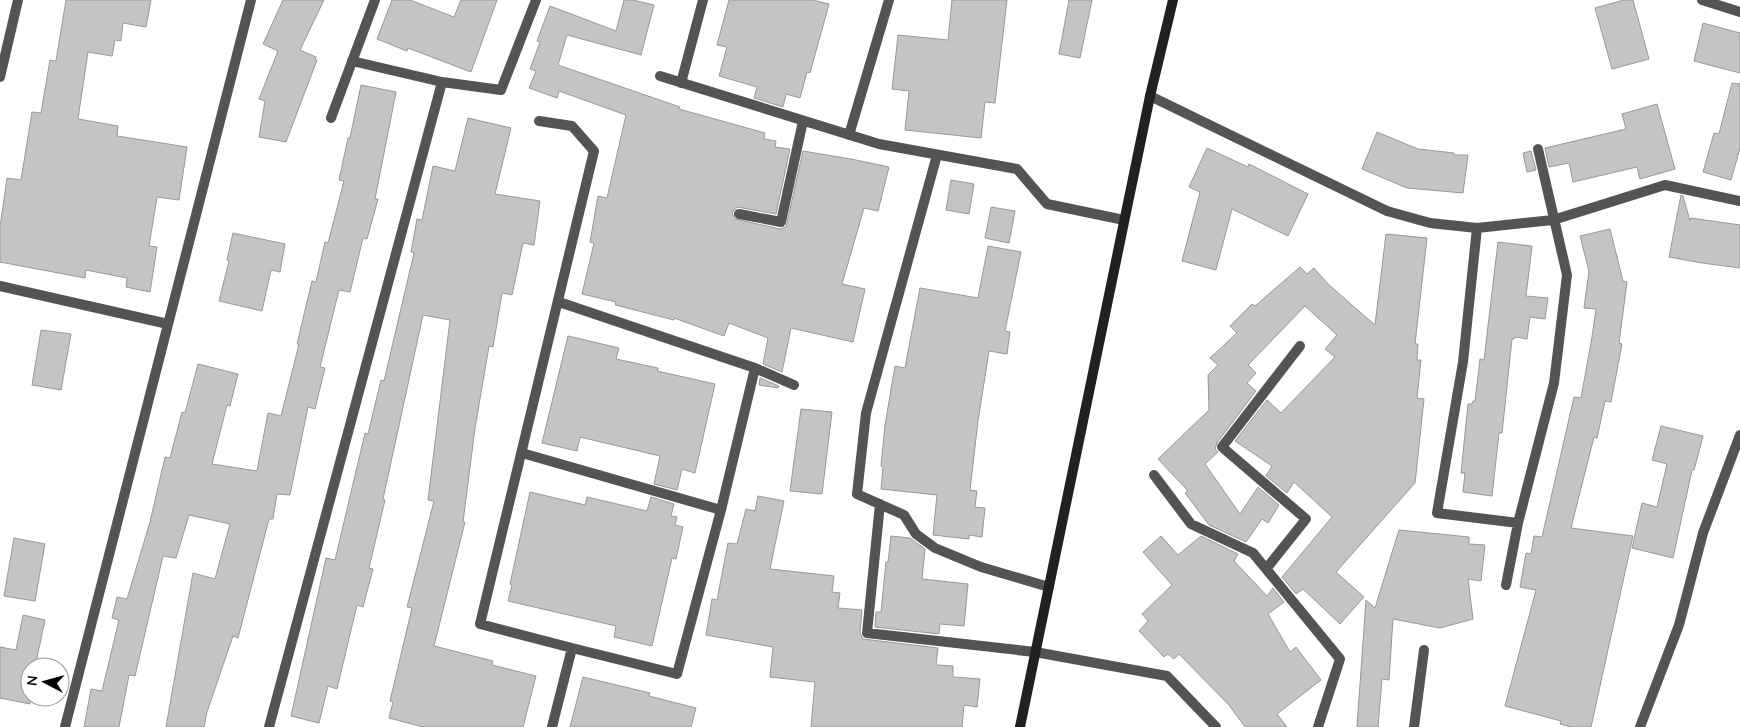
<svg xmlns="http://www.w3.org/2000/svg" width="1740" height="727" font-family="Quicksand,sans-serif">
<rect width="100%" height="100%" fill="#fff"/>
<path fill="#c4c4c4" stroke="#989898" d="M 66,0 L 151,0 L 146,27 L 123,23 L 121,41 L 115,40 L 112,56 L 88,52 L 78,119 L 118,126 L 117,136 L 187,147 L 179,200 L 157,197 L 149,246 L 157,247 L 150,292 L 126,287 L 127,278 L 86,270 L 85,278 L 0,262 L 0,227 L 7,178 L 21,180 L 32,112 L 41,113 L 50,60 L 56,61 Z
M 283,0 L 324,0 L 300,50 L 316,57 L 315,60 L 317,60 L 286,142 L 259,137 L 265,101 L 259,99 L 278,51 L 263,44 Z
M 392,0 L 410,0 L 454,17 L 461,0 L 497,0 L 471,72 L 408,48 L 407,51 L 377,39 Z
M 624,0 L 633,0 L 654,5 L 641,55 L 567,35 L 558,65 L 680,107 L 679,109 L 765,133 L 764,139 L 776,141 L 775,147 L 790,149 L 776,214 L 737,207 L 732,213 L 735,219 L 780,229 L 786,227 L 803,151 L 851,159 L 889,167 L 878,211 L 864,208 L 842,284 L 865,289 L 853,342 L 791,328 L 782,372 L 763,364 L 768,338 L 729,323 L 724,336 L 674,318 L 674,320 L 615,305 L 616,302 L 582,294 L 594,243 L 590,242 L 598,196 L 607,198 L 626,115 L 559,91 L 557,98 L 529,88 L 536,71 L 530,69 L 540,42 L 537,41 L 550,6 L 616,31 Z
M 729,0 L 813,0 L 829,4 L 810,73 L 807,72 L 800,98 L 786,94 L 783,107 L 754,98 L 757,87 L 719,76 L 727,47 L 717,45 Z
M 952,0 L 1007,0 L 995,103 L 985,102 L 981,138 L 905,130 L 909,91 L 892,89 L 898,35 L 948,40 Z
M 1069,0 L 1092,0 L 1080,58 L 1059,54 Z
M 1624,0 L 1633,0 L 1649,59 L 1612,69 L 1595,8 Z
M 1703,23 L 1740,33 L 1740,73 L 1694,61 Z
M 1732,83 L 1740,84 L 1740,148 L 1731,180 L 1703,172 L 1714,133 L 1719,134 Z
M 361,85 L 396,92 L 375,199 L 378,199 L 367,239 L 363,238 L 350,292 L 339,290 L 320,367 L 325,368 L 315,409 L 308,407 L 290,495 L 277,494 L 273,519 L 269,519 L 238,638 L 233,636 L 207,712 L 204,727 L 166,727 L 193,573 L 215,579 L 230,524 L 189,515 L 176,558 L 163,556 L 135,676 L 129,675 L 119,727 L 84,727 L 91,689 L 102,691 L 119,620 L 112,618 L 117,597 L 127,599 L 150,522 L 165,457 L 170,458 L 182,412 L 185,413 L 198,364 L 238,374 L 230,406 L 227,405 L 212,464 L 257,471 L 268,413 L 281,416 L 299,344 L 297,344 L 312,281 L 316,282 L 325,242 L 328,243 L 344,181 L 339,180 L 348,138 L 350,138 Z
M 1657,104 L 1675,169 L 1640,179 L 1637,167 L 1573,182 L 1569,163 L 1549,167 L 1545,148 L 1626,129 L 1622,114 Z
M 468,118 L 511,128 L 495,194 L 540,201 L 534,245 L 523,243 L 512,295 L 502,293 L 493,347 L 489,346 L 475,428 L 463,522 L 465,522 L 434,646 L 493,661 L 492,665 L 536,676 L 523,727 L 423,727 L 389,718 L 393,702 L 390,701 L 412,608 L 407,607 L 434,501 L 428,500 L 450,320 L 423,315 L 383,499 L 385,500 L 369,568 L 373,569 L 363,607 L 357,605 L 337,689 L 328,686 L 319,723 L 291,716 L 326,558 L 335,560 L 365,433 L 368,434 L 381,380 L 384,381 L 414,253 L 411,252 L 417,219 L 422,220 L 433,166 L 455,171 Z
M 1377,132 L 1418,149 L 1454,153 L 1454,155 L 1468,155 L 1463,193 L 1407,188 L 1362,169 Z
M 1207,148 L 1248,167 L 1249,164 L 1308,194 L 1288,236 L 1232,209 L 1216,270 L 1182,261 L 1200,192 L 1189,187 Z
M 1531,151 L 1536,170 L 1527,172 L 1523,153 Z
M 951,180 L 974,184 L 969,214 L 946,210 Z
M 1681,195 L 1683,196 L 1690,221 L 1691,218 L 1740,225 L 1740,268 L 1702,263 L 1669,257 Z
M 991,207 L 1015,211 L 1009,243 L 985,238 Z
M 1610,229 L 1623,281 L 1627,282 L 1619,343 L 1622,344 L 1611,402 L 1605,401 L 1597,438 L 1594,437 L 1571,528 L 1633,536 L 1591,727 L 1571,727 L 1560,724 L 1561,721 L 1505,706 L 1536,590 L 1520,587 L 1526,553 L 1531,554 L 1534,536 L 1542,537 L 1574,397 L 1581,398 L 1592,337 L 1596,309 L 1584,308 L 1589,271 L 1580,236 Z
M 233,233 L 285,244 L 280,272 L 271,270 L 262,311 L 219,301 L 229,261 L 227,260 Z
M 1386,234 L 1427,238 L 1415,344 L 1418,344 L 1417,360 L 1421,360 L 1417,398 L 1424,399 L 1415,483 L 1336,572 L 1364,597 L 1340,624 L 1303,589 L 1296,594 L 1282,577 L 1332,517 L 1294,482 L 1287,493 L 1266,476 L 1272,466 L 1235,441 L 1267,400 L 1281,413 L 1335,357 L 1325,349 L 1337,335 L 1305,306 L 1248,365 L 1256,373 L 1247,383 L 1256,391 L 1217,443 L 1215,449 L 1218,452 L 1205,464 L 1240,514 L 1258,487 L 1279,505 L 1268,523 L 1262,519 L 1246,542 L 1209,525 L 1185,493 L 1188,491 L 1158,459 L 1209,410 L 1208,375 L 1218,365 L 1210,358 L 1237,333 L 1230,326 L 1252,304 L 1255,306 L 1300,267 L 1307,274 L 1314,268 L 1328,284 L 1375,325 Z
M 1498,242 L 1532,246 L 1526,296 L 1548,298 L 1545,319 L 1530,317 L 1527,339 L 1515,337 L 1514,339 L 1512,339 L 1502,433 L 1499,433 L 1492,496 L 1463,492 L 1465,473 L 1461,473 L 1468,404 L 1472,404 L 1473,401 L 1475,401 L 1480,359 L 1484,360 Z
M 988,246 L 1021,252 L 1005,331 L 1010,332 L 1007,354 L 989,351 L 978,421 L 970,490 L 977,491 L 975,507 L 985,508 L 982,537 L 969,535 L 969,539 L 933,535 L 937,495 L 881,489 L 883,467 L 881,466 L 885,425 L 895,366 L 905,368 L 920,288 L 978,298 Z
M 41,330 L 71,334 L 61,390 L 32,385 Z
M 568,336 L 619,348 L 616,359 L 658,368 L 657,371 L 715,384 L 695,473 L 682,469 L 677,490 L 654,484 L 660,456 L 580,437 L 577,451 L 542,443 Z
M 760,378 L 779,386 L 778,388 L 759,385 Z
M 801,409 L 832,412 L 822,494 L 790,491 Z
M 1661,426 L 1703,436 L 1694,470 L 1692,470 L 1673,558 L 1632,548 L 1642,503 L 1657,507 L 1667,464 L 1652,460 Z
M 530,492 L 585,505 L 587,497 L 647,511 L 651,497 L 674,504 L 671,516 L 677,517 L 675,525 L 683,527 L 676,559 L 672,558 L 652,646 L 614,637 L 616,626 L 508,601 L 512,585 L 510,584 Z
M 758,496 L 784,501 L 770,569 L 834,576 L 832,592 L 840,593 L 838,608 L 862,610 L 860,633 L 863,639 L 938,648 L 936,665 L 953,666 L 953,677 L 980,679 L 977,707 L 964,705 L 962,727 L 811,727 L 815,682 L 770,677 L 773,647 L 706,635 L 712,599 L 717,600 L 728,543 L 737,544 L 746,509 L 755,511 Z
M 1399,530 L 1469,537 L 1469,544 L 1485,545 L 1481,581 L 1468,579 L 1473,619 L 1440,628 L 1393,619 L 1389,680 L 1382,679 L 1378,727 L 1357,727 L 1366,600 L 1375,608 Z
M 891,536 L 910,538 L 925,549 L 922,579 L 968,584 L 964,626 L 940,624 L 939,634 L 875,627 L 876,612 L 881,612 L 886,562 L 888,562 Z
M 1161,536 L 1178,555 L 1201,536 L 1238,554 L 1234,561 L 1267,596 L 1273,588 L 1284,602 L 1268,614 L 1290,652 L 1296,647 L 1321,680 L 1277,714 L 1287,727 L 1245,727 L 1229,705 L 1179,654 L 1174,659 L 1168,654 L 1164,657 L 1139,631 L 1148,621 L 1142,614 L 1172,585 L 1143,552 Z
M 14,538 L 45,544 L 35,601 L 4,596 Z
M 23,615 L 45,620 L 35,667 L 30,667 L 30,704 L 0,698 L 0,647 L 16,650 Z
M 583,677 L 650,693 L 649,696 L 696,708 L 691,727 L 570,727 Z"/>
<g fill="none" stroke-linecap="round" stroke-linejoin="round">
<path stroke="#545454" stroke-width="10" d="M 1702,0 L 1740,12
M 352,61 L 442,82 L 501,90 L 536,0
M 660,76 L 879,144 L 1017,169 L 1047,204 L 1124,220
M 0,77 L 18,0
M 681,83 L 703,0
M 1150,96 L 1387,211 L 1430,223 L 1477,228 L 1553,220 L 1665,185 L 1740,201
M 331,118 L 375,0
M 539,121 L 572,126 L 594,151 L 480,624 L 572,648 L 552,727
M 849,135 L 889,0
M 937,155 L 866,413 L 857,494 L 904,515 L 916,534 L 935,548 L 981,567 L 1049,587
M 739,214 L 781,222 L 803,121
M 1477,228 L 1463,362 L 1437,513 L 1518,523 L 1554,383 L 1567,275 L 1538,149
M 0,286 L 168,324
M 559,302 L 755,368 L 721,510 L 677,674 L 572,648
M 755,368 L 794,385
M 522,453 L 721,510
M 1154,475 L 1191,524 L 1253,553 L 1340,659 L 1318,727
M 880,504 L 867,633 L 1035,652 L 1167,676 L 1216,727
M 1266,569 L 1306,519 L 1222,447 L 1300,346
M 1506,585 L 1518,523
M 65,727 L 251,0
M 269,727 L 442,82
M 1414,727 L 1424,650
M 1640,727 L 1679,625 L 1703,533 L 1740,435"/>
<path stroke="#212121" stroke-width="10" d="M 1020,727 L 1150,96 L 1173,0"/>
</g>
<g transform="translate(45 682) rotate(276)"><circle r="24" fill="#ffffff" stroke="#999999"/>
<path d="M0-4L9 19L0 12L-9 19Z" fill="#000000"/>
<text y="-8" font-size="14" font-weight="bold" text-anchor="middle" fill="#000000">N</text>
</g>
</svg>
